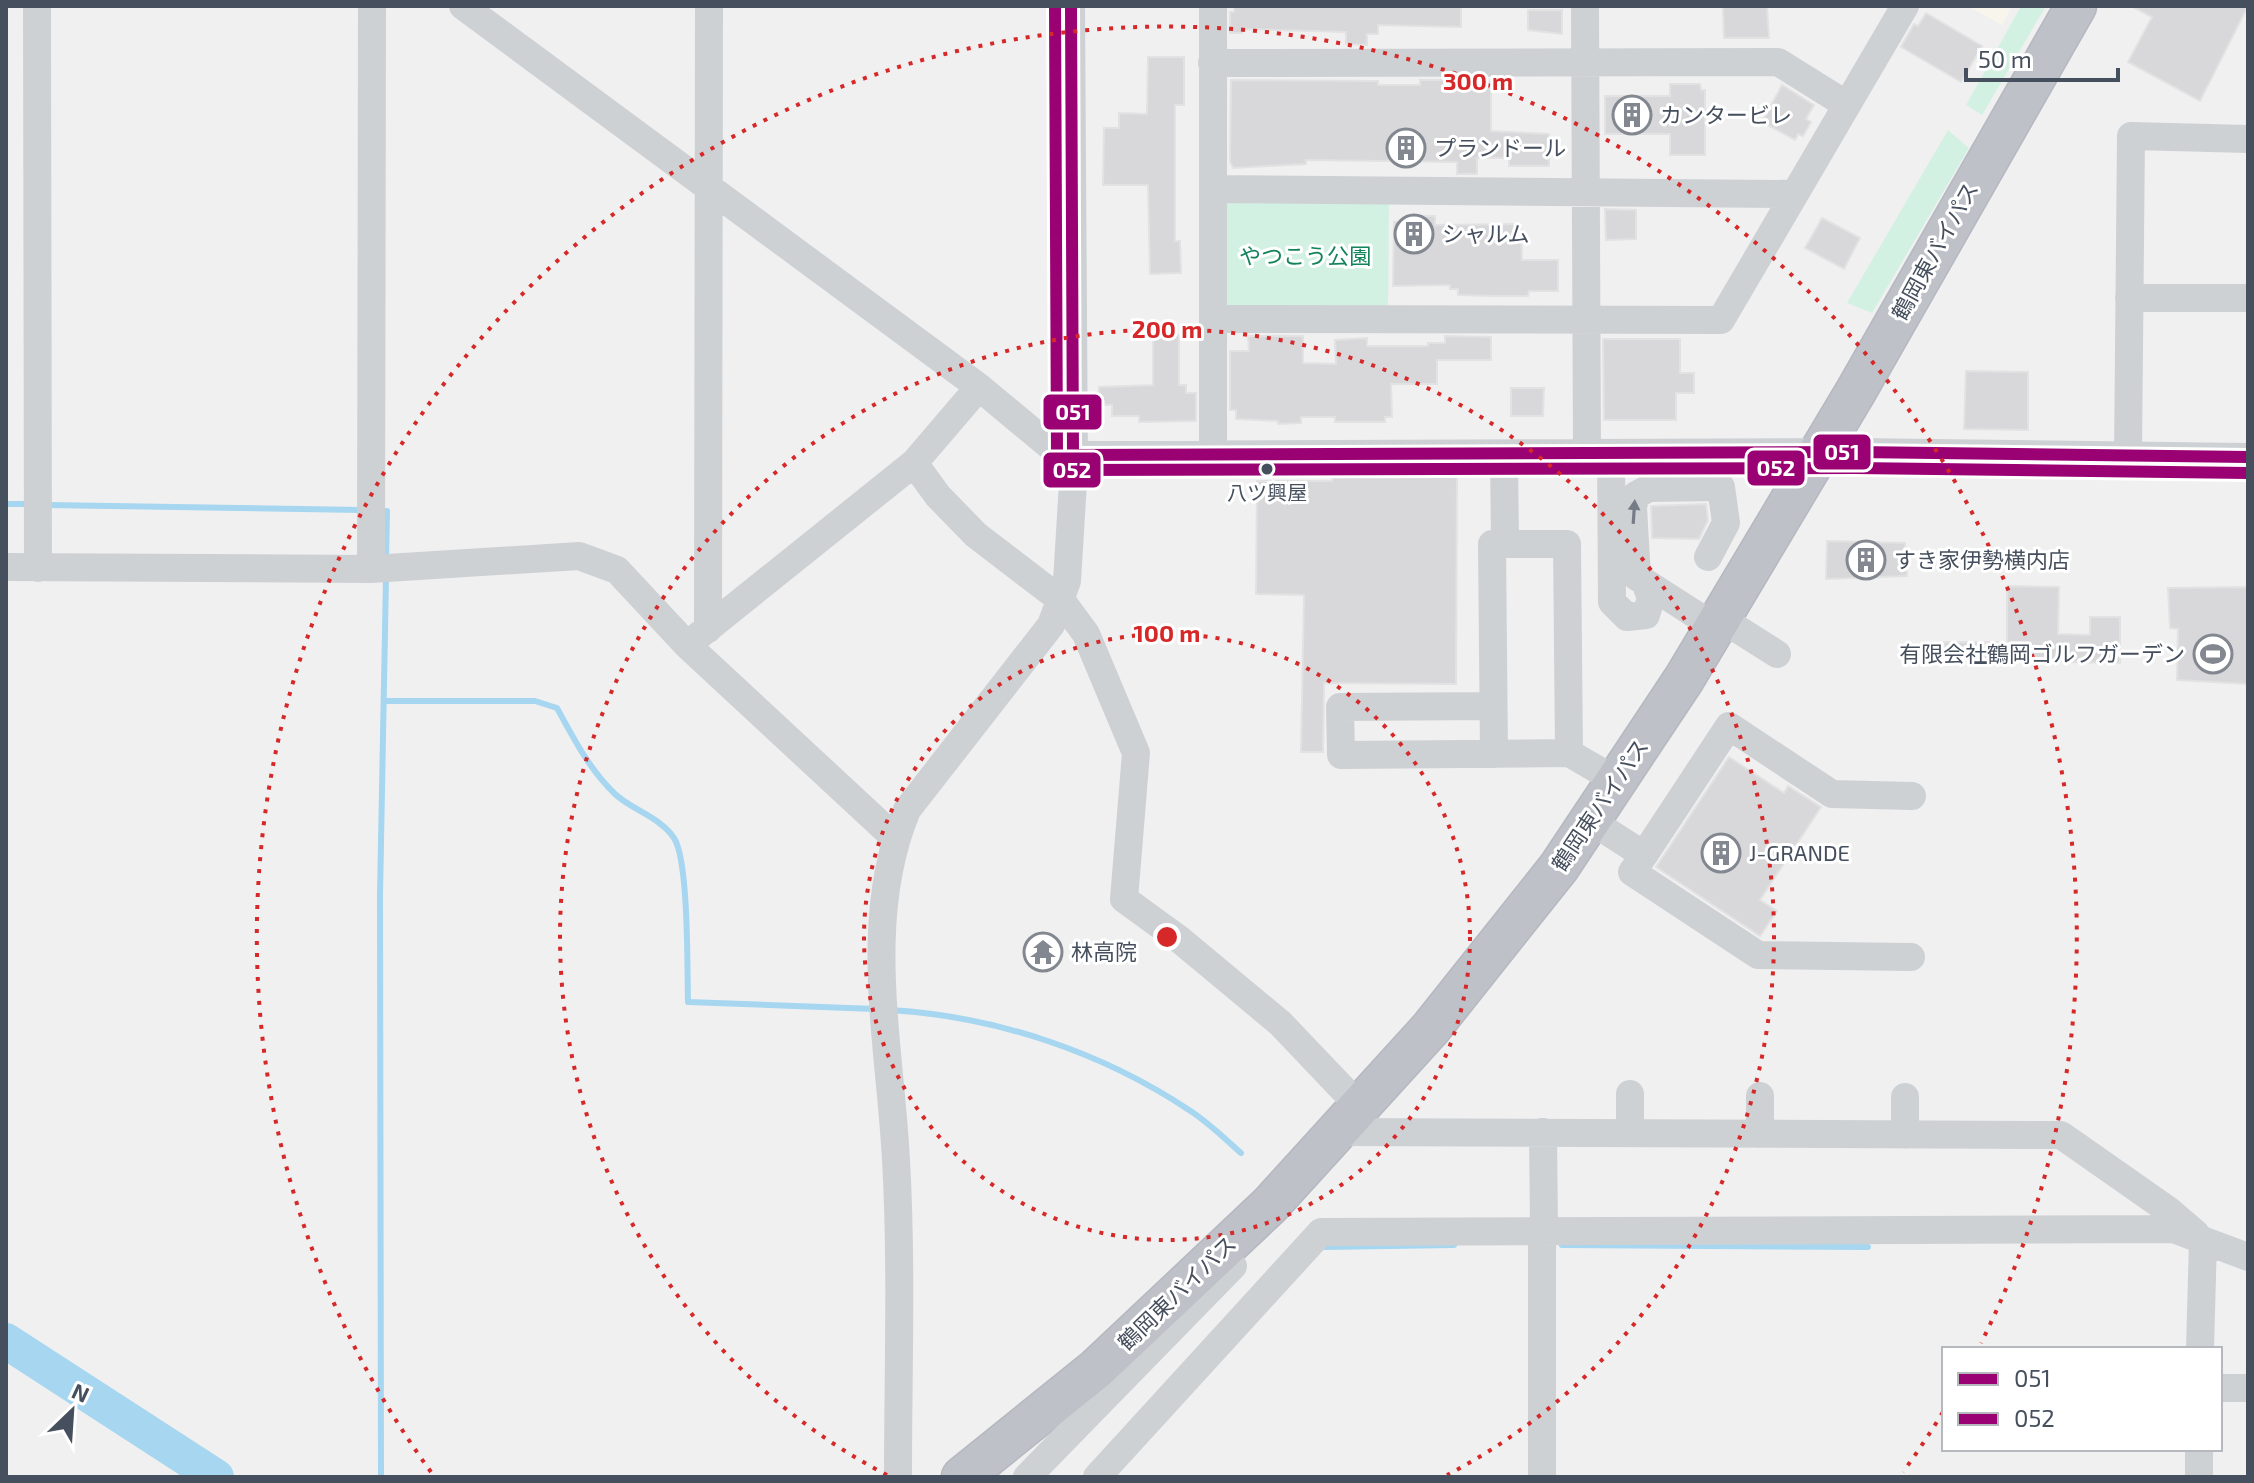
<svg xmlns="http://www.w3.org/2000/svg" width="2254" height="1483" font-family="'Exo 2','Noto Sans JP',sans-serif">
<rect width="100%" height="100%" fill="#f1f0f0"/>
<path fill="#f8f6ec" d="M 1968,6 L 2012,6 L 2002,25 Z"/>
<path fill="#d3f1e3" d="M 2021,6 L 2046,6 L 1982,115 L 1966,105 Z
M 1948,130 L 1969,148 L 1872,313 L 1847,303 Z
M 1231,198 L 1389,200 L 1388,314 L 1237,312 L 1220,300 L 1221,212 Z"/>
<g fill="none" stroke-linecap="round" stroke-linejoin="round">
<path stroke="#a6d6f0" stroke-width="6" d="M 6,504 L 30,504
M 46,505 L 362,510
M 378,511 L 387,511 L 386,562
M 386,701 L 535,701 L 557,708 C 574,739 589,769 615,794 C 632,810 660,817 674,838 C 689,861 687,970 688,1002 L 875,1009
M 890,1010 C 995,1016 1102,1052 1189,1110 C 1208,1122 1224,1138 1241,1153
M 1562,1245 L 1868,1247
M 1324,1247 L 1454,1245
M 381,1477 L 380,895 L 386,578"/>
<path stroke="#a6d6f0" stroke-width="36" d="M 6,1341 L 216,1477"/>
</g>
<path fill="#d8d8db" stroke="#e2e2e3" stroke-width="2" d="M 1234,6 L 1461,6 L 1461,27 L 1378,25 L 1378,34 L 1367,34 L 1367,45 L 1346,44 L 1346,32 L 1242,29 L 1242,33 L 1230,33 L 1230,12 L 1234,12 Z
M 1723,6 L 1767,6 L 1769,38 L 1724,38 Z
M 2131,6 L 2248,6 L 2200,101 L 2128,62 L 2152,17 Z
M 1528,10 L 1562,10 L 1562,34 L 1528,30 Z
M 1926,13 L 1982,46 L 1961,82 L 1901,47 L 1914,24 L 1918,26 Z
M 1148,57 L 1184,57 L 1184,105 L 1175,105 L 1175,241 L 1180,241 L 1181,273 L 1150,274 L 1148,185 L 1103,185 L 1104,128 L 1119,128 L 1119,113 L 1147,114 Z
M 1231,80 L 1378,81 L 1378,85 L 1420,85 L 1420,80 L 1491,80 L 1491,131 L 1549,134 L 1549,166 L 1509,166 L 1509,158 L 1477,158 L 1477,174 L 1457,174 L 1457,162 L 1306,160 L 1306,164 L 1233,168 L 1230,161 Z
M 1670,84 L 1700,84 L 1701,90 L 1705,90 L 1705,155 L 1670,155 L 1670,134 L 1605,134 L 1605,96 L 1670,96 Z
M 1782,85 L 1814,105 L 1806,119 L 1811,122 L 1803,136 L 1798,134 L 1795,140 L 1762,122 Z
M 1605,209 L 1636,210 L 1636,239 L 1606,240 Z
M 1417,216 L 1435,216 L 1435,225 L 1521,224 L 1522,260 L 1558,260 L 1558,291 L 1529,291 L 1528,296 L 1493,296 L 1458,295 L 1458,289 L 1450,289 L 1450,285 L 1393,286 L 1394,222 L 1417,222 Z
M 1822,218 L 1860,238 L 1844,269 L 1805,248 Z
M 1153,335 L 1179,335 L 1179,385 L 1186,385 L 1186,393 L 1196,393 L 1196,421 L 1139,422 L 1139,416 L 1112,416 L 1112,405 L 1099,405 L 1099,387 L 1153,385 Z
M 1248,336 L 1303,336 L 1303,363 L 1336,364 L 1335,340 L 1367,338 L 1367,346 L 1428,346 L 1428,343 L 1445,343 L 1445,336 L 1491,337 L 1491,360 L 1437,360 L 1437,384 L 1391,384 L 1392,417 L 1385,417 L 1385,422 L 1335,422 L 1335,417 L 1301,417 L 1301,423 L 1278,424 L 1278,421 L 1236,419 L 1236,410 L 1230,410 L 1230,351 L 1249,351 Z
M 1603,339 L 1680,339 L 1680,373 L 1694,373 L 1694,393 L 1676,393 L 1676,420 L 1604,420 Z
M 1966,371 L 2028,372 L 2028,430 L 1964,429 Z
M 1511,388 L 1544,388 L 1543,416 L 1511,416 Z
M 1333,471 L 1457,471 L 1456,684 L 1324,683 L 1323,752 L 1301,752 L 1304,595 L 1256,594 L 1257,481 L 1332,481 Z
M 1706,504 L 1708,520 L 1699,539 L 1652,538 L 1651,506 Z
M 1827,541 L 1905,543 L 1907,576 L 1826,579 Z
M 2007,586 L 2059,587 L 2058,634 L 2090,635 L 2090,617 L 2120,617 L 2120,663 L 1944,660 L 1944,642 L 2007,642 Z
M 2248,587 L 2248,684 L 2177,680 L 2178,629 L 2170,628 L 2168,588 Z
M 1729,757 L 1784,793 L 1788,786 L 1821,807 L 1760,900 L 1777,911 L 1760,936 L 1656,867 Z"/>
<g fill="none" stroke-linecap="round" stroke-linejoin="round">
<defs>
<path id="highway" d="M 962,1477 L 1096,1369 L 1270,1205 L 1431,1028 L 1559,867 L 1684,679 L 1856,391 L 2076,6"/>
</defs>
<use href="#highway" stroke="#b5b8c0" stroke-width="43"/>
<path stroke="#ced1d4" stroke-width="28" d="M 37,6 L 38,568
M 463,6 L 979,387 L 1074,466
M 1213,6 L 1213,455
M 1585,6 L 1587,453
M 1212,63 L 1778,62 L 1847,105
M 1213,189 L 1794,194
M 2129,298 L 2248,298
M 1213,319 L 1721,320 L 1905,6
M 1611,453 L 1612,602 L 1627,617 L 1646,615 L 1651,598 L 1646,585
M 1504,454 L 1505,544
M 1073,455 L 1855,452 L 2248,457
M 2128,456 L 2131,136 L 2248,139
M 914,463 L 938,496 L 976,535 L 1061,600 L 1086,634 L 1136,753 L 1124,899 L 1179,939 L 1280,1023 L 1361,1108
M 1708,557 L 1726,523 L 1721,487 L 1649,488 L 1636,495 L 1633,507 L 1637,577 L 1715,627
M 6,567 L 371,569 L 579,556 L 617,570 L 687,645 L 895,838
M 371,569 L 372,6
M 1720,618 L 1777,654
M 708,629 L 709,6
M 697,637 L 914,463 L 979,387
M 1493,706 L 1340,707 L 1341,755 L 1569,753 L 1617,781
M 1494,754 L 1492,544 L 1567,544 L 1569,753
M 1591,821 L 1644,855 L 1632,872 L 1758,955 L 1911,957
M 1644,855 L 1729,726 L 1832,794 L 1912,796
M 1760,1096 L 1760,1134
M 1340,1132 L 2061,1135 L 2168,1210 L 2196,1234
M 1543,1132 L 1544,1229
M 1630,1133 L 1630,1094
M 1905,1135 L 1905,1097
M 1542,1229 L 1542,1477
M 2200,1349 L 2203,1240
M 2220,1388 L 2248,1388
M 2199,1449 L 2199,1477
M 898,1477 C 898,1372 902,1265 896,1160 C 890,1044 861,920 907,810 L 1051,625 L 1067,581 L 1074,466 L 1071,6
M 1027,1477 L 1233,1266
M 1097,1477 L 1321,1232 L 2173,1229 L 2248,1257"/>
<use href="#highway" stroke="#bec1c8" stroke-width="40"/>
<defs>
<path id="bus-1" d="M 1071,6 L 1073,455 L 1855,452 L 2248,457"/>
<path id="bus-2" d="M 1055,6 L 1057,455 L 1067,470 L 1855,468 L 2248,473"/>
</defs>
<use href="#bus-1" stroke="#fff" stroke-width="18"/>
<use href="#bus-2" stroke="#fff" stroke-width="18"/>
<use href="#bus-1" stroke="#9a0273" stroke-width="12"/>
<use href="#bus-2" stroke="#9a0273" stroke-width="12"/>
</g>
<defs><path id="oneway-solid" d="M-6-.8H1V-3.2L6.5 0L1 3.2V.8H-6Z" transform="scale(2)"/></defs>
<use fill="#767c87" href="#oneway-solid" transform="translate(1634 512) rotate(-86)"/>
<g fill="none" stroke="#d62828" stroke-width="4" stroke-dasharray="4 8">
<circle cx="1167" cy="937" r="303"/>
<path d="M887 1475A607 607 0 1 1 1447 1475"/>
<path d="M1943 1412A910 910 0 0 1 1903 1472M431 1472A910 910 0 1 1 1981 1343"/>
</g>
<defs>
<symbol id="building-ring" viewBox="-11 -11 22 22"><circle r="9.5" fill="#fff" stroke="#828790" stroke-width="1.5"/><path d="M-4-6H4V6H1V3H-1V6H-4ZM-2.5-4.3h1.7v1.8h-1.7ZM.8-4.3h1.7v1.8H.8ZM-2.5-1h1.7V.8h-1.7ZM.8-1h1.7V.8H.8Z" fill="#828790"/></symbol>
<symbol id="stadium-ring" viewBox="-11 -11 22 22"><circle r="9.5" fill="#fff" stroke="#828790" stroke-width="1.5"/><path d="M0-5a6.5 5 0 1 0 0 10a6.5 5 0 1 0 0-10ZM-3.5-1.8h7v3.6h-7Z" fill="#828790"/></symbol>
<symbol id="temple-ring" viewBox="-11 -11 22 22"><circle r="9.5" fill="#fff" stroke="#828790" stroke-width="1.5"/><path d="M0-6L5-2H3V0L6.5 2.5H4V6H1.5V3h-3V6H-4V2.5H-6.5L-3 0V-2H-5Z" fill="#828790"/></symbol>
</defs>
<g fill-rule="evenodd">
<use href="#building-ring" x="1610" y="93" width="44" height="44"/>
<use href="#building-ring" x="1384" y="126" width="44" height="44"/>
<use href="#building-ring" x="1392" y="212" width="44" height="44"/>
<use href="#building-ring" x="1844" y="538" width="44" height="44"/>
<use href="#stadium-ring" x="2191" y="632" width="44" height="44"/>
<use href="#building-ring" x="1699" y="831" width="44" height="44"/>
<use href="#temple-ring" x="1021" y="930" width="44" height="44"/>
</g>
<circle fill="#464f5d" stroke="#fff" stroke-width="3" cx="1267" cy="469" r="7"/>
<g text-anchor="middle" stroke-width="6" stroke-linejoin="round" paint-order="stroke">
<g font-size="20" fill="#464f5d" stroke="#fff">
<text x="1267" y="500">八ツ興屋</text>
</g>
<g font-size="22" fill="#464f5d" stroke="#fff" text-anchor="start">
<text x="1660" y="123">カンタービレ</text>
<text x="1434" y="156">プランドール</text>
<text x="1442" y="242">シャルム</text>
<text x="1894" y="568">すき家伊勢横内店</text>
<text x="2185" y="662" text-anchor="end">有限会社鶴岡ゴルフガーデン</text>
<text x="1749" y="861">J-GRANDE</text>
<text x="1071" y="960">林高院</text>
</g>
<g font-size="22" fill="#464f5d" stroke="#fff">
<text transform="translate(1935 251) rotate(-61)" y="8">鶴岡東バイパス</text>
<text transform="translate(1600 805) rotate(-56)" y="8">鶴岡東バイパス</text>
<text transform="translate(1177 1293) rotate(-44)" y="8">鶴岡東バイパス</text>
</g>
<g font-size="22" fill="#13835b" stroke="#fff">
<text x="1305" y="264">やつこう公園</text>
</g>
</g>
<circle cx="1167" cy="937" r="12" fill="#d62828" stroke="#fff" stroke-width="4"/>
<g font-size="24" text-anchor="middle" font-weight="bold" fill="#d62828" stroke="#fff" stroke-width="6" stroke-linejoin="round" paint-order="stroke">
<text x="1478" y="90">300 m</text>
<text x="1167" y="338">200 m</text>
<text x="1167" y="642">100 m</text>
</g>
<g stroke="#fff" stroke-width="3">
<rect x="1042" y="393" width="61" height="38" rx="8" fill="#9a0273"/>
<rect x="1812" y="433" width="60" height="38" rx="8" fill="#9a0273"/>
<rect x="1746" y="449" width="60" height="38" rx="8" fill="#9a0273"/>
<rect x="1042" y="451" width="60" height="38" rx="8" fill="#9a0273"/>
</g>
<g font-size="22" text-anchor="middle" font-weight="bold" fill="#fff">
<text x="1073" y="420">051</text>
<text x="1842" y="460">051</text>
<text x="1776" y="476">052</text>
<text x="1072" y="478">052</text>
</g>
<rect width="2254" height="1483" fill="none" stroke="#464f5d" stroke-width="16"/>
<rect x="1942" y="1347" width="280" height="104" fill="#ffffff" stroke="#b5b9be" stroke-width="2"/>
<rect x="1958" y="1373" width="40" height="12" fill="#9a0273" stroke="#b5b9be" stroke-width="2"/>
<text x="2014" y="1387" font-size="24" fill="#464f5d">051</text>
<rect x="1958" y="1413" width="40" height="12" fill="#9a0273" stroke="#b5b9be" stroke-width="2"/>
<text x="2014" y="1427" font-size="24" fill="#464f5d">052</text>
<g transform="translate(72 1411) rotate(25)" stroke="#ffffff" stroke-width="6" paint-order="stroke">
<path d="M0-6L14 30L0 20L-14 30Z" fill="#464f5d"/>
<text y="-12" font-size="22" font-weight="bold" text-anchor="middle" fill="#464f5d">N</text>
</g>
<path d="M1966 68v12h152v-12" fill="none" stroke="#464f5d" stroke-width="4"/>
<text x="1978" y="68" font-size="24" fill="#464f5d" stroke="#ffffff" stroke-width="6" paint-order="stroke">50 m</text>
</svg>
